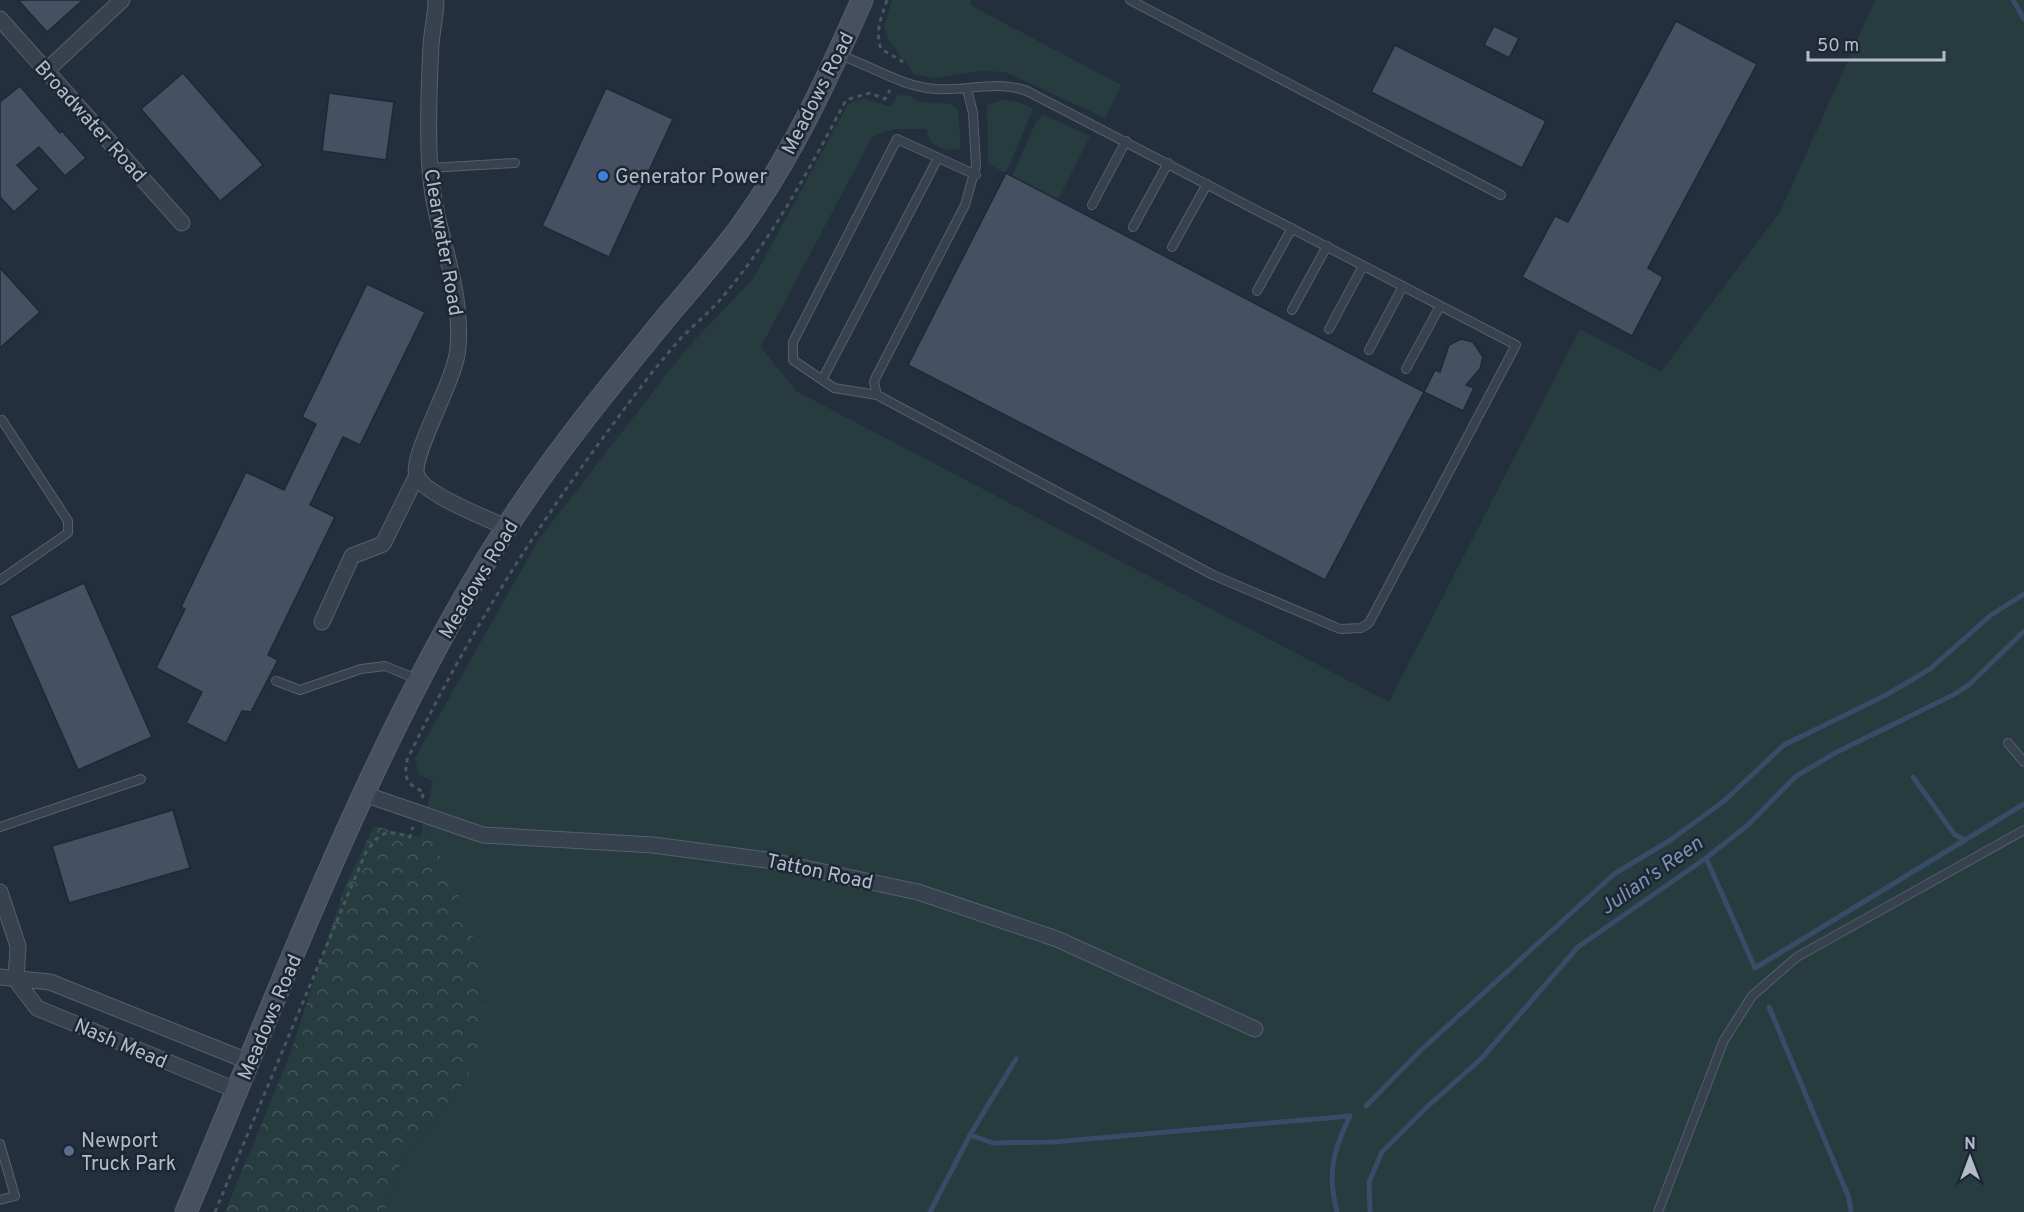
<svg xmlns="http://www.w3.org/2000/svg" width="2024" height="1212" font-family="Overpass,sans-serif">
<defs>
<pattern id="forest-crowns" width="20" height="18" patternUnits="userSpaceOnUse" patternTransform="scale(1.5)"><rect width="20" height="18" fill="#263c3f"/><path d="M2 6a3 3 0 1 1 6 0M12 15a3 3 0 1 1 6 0" fill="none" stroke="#435659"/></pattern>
</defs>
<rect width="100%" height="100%" fill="#242f3e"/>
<path fill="#263c3f" d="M 892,0 L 971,0 L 970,5 L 1121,85 L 1105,118 L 1005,72 L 982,71 L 932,78 L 914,74 L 889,41 L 884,26 Z
M 1875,0 L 2024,0 L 2024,1212 L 385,1212 L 400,1165 L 467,1079 L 432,840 L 420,837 L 433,781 L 419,775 L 415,758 L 539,539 L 687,348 L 753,279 L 848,104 L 864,98 L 890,107 L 898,95 L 910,96 L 919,102 L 952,104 L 958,111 L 961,148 C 946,154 927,145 927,129 L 894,129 L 872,137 L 761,347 L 796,391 L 1389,702 L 1580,329 L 1661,372 L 1781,210 Z
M 1003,100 L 1019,102 L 1033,109 L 1006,173 L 988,164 L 987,105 Z
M 1044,115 L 1090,136 L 1058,200 L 1012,176 L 1036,122 Z"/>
<path fill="url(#forest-crowns)" d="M 374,826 L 432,840 L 462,902 L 476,945 L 484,1014 L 475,1059 L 467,1079 L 400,1164 L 385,1212 L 225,1212 L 288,1060 L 345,886 Z"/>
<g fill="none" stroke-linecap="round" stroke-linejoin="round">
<path stroke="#394c67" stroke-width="5" d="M 2013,0 L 2024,19
M 1913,777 L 1954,834 L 1965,840 L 2024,804
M 1706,858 L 1755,968 L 1965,840
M 1769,1007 L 1849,1198 L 1851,1212
M 1366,1106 L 1420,1051 L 1614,874 L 1669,841 L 1724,801 L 1784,745 L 1886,695 L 1930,669 L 1991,615 L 2024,594
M 970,1135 L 993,1143 L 1053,1142 L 1350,1116 C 1333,1151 1327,1173 1337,1212
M 930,1212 L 970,1135 L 1016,1059
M 1370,1212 L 1369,1182 L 1382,1152 L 1428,1106 L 1481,1059 L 1578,947 L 1706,858 L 1748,825 L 1795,777 L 1835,753 L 1955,694 L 1970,684 L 2024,631"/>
</g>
<path fill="#455162" stroke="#1f2835" stroke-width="1.5" d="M 18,0 L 83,0 L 47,32 Z
M 1676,21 L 1757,64 L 1648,268 L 1663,277 L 1632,336 L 1522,277 L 1555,216 L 1568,222 Z
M 1494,26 L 1519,38 L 1509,58 L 1484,45 Z
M 1395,45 L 1546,121 L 1522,168 L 1371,92 Z
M 183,73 L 263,165 L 220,201 L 141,109 Z
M 20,86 L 60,133 L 62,131 L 86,158 L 65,176 L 39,147 L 17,165 L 39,189 L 14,212 L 0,197 L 0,102 Z
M 606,88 L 673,119 L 609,257 L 542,226 Z
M 329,93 L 394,102 L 386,160 L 322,151 Z
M 1006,173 L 1424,392 L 1325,580 L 908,365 Z
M 0,268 L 40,312 L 0,348 Z
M 367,284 L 425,312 L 360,445 L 343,437 L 310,505 L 335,517 L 268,655 L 278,660 L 251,712 L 242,711 L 226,743 L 186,723 L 202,692 L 156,668 L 185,609 L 181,607 L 246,472 L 284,490 L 316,424 L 302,417 Z
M 1461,339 L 1473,342 L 1483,357 L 1480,369 L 1466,385 L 1474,388 L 1463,411 L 1424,392 L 1435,370 L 1440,372 L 1449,345 Z
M 84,583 L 152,737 L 78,770 L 10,616 Z
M 173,810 L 190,868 L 69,903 L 52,846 Z"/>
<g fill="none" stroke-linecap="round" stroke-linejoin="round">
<defs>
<path id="lane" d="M 1130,0 L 1501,195
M 840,55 C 871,66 903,87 936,89 C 968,91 997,80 1027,91 L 1516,345 L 1369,623 L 1361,628 L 1340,629 L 1213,575 L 877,395 L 874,382 L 876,377 L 965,205 L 976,166 L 973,113 L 967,89
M 429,168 L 515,163
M 1092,205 L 1126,141
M 1133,227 L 1168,163
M 1172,247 L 1207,184
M 1257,291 L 1292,228
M 1292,310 L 1327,246
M 1329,329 L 1363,266
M 1369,350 L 1403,286
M 1406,369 L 1440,306
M 822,380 L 938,158
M 877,395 L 834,388 L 793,360 L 793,342 L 897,139 L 976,175
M 0,580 L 68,533 L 68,521 L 2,420
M 276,681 L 300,690 L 361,669 L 385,666 L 419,680
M 2008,743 L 2024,762
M 0,827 L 141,779
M 0,1144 L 15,1196 L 0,1200
M 1658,1212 L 1724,1040 L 1752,996 L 1797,957 L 2024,830"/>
<path id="street" d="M 436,0 C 436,15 432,30 431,45 C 429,85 427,129 430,169 C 434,231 463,282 458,348 C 456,380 409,457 417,476 C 425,495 487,518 507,528
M 0,19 L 182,223
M 46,71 L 122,0
M 322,622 L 352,556 L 383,544 L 417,475
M 364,794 L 483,835 L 653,845 L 767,860 L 918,892 L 1057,939 L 1255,1029
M 0,892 L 18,946 L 16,980 L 37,1008 L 238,1091
M 0,977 L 50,982 L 250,1062"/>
<path id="secondary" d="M 186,1212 C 284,982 372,738 507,527 C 554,454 609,387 664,320 C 689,290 716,260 740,228 C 791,157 827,80 862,0"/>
</defs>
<use href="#lane" stroke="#565f6c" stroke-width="10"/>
<use href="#street" stroke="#565f6c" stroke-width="17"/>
<use href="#secondary" stroke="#565f6c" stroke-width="23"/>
<path stroke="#44595c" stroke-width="3" stroke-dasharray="4.5 4.5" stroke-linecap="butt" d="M 887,0 C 881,18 875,31 881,49 L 902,61 L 900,67
M 422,798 L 424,792 C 406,784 404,779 407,760 C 465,640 531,534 611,427 C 633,397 656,366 681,338 C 694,325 708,313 720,300 C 772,239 809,170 846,100 L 870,93 L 885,99 L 890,90
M 215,1212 L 365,854 C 380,832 384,829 410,837 L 413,827"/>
<use href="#lane" stroke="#38414e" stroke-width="8"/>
<use href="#street" stroke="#38414e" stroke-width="15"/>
<use href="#secondary" stroke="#465061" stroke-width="21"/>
</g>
<circle fill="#3f7fe0" stroke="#1d2633" stroke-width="2" cx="603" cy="176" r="6"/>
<circle fill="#5c6f8a" stroke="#1d2633" stroke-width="2" cx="69" cy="1151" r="6"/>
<g text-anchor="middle" stroke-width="5" stroke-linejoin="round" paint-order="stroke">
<g font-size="20" fill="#b4bcc9" stroke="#1d2633">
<text transform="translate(817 93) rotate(-63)" y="7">Meadows Road</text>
<text transform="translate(91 121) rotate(48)" y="7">Broadwater Road</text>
<text transform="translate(444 242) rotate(80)" y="7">Clearwater Road</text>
<text transform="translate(478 579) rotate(-59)" y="7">Meadows Road</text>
<text transform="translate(820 871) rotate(12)" y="7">Tatton Road</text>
<text transform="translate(269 1017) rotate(-67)" y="7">Meadows Road</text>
<text transform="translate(121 1043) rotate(23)" y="7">Nash Mead</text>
</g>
<g font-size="20" fill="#b4bcc9" stroke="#1d2633" text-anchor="start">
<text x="615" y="183">Generator Power</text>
<text x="81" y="1147">Newport<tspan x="81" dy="23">Truck Park</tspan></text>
</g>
<g font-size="21" font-style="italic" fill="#7c92b1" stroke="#1d2633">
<text transform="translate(1651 875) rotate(-35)" y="7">Julian's Reen</text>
</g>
</g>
<g transform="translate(1970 1158)" stroke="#1d2633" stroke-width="4.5" paint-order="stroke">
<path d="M0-4.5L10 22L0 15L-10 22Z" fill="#b4bcc9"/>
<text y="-9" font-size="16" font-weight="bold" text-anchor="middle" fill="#b4bcc9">N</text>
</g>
<path d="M1808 51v9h136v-9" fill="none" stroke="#b4bcc9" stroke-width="3"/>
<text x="1817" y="51" font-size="18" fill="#b4bcc9" stroke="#1d2633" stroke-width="4.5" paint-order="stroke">50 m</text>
</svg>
